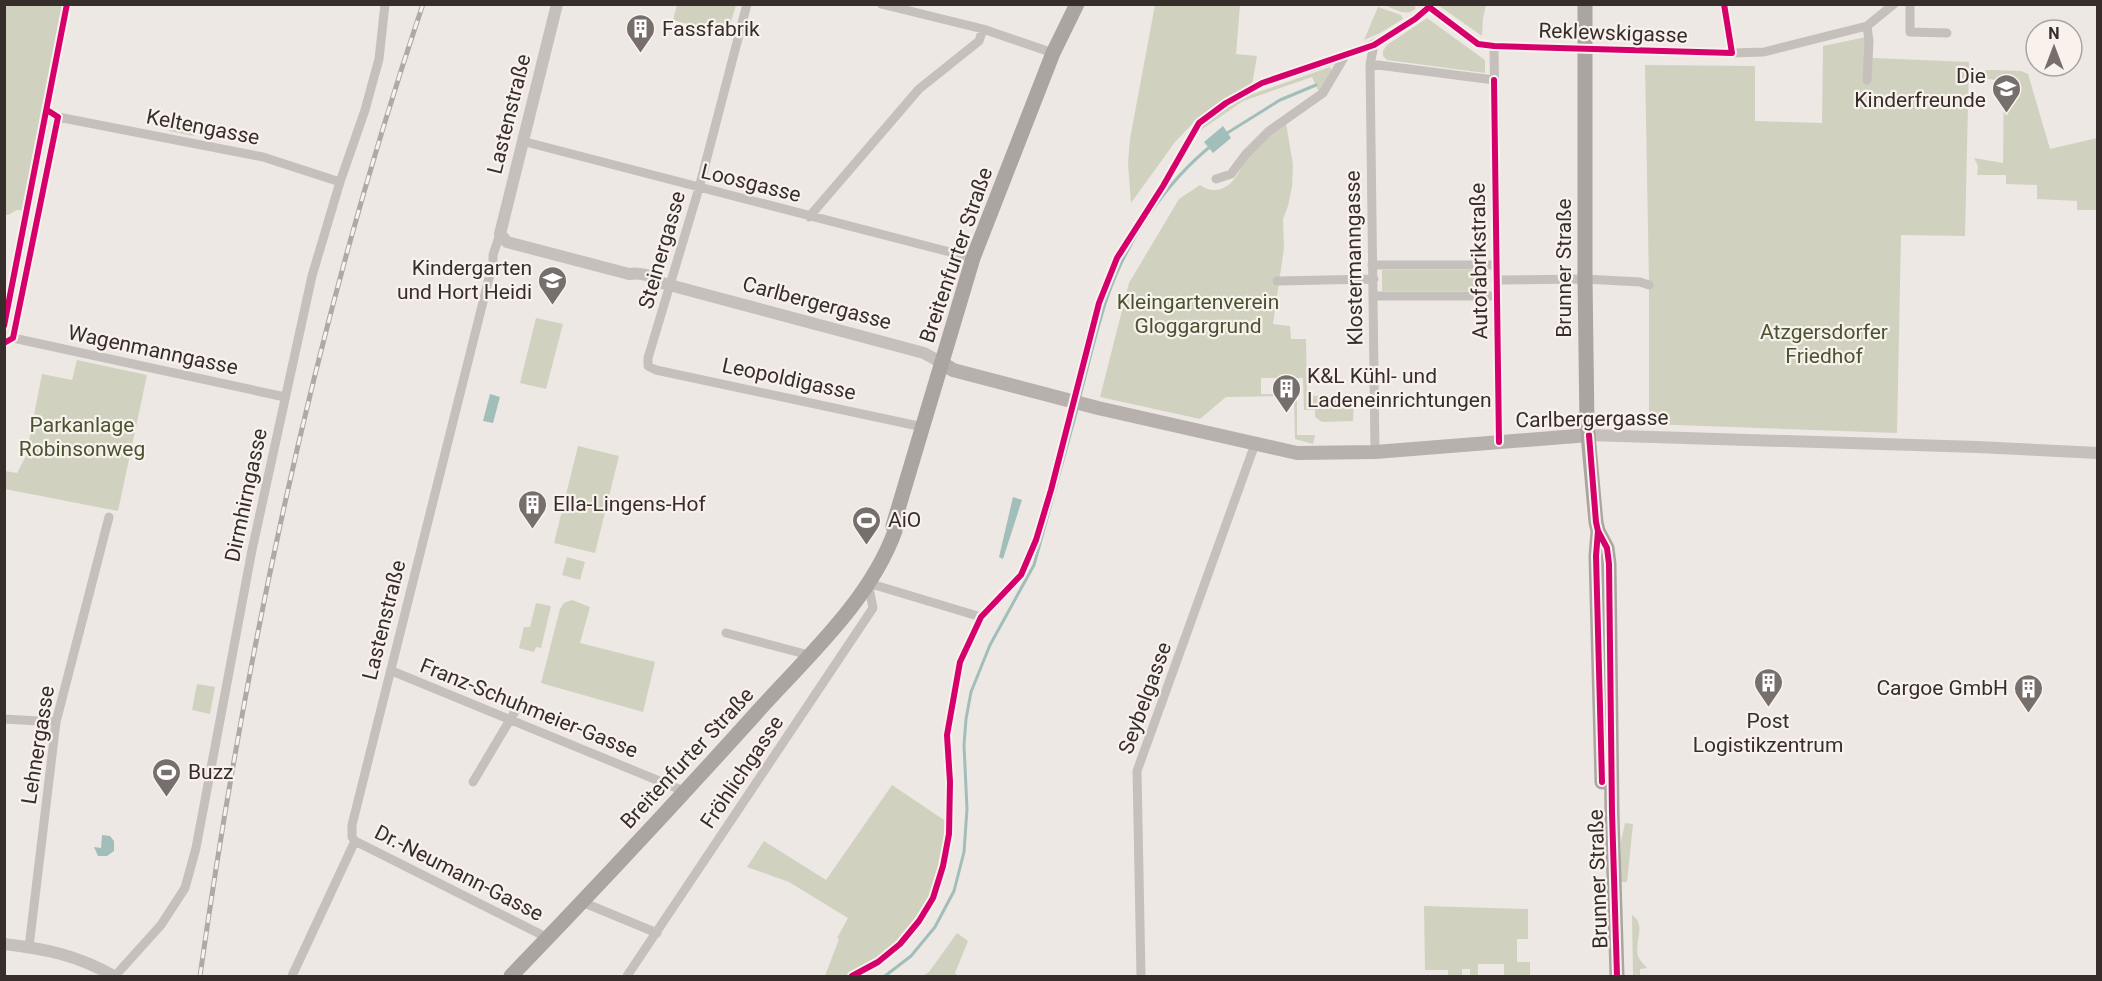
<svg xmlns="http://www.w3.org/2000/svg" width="2102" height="981" font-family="Roboto,sans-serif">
<rect width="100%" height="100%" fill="#ede8e4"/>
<path fill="#d0d1bf" d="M 5,4 L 67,5 L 27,211 L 17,210 L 8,215 L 4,215 Z
M 677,5 L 736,5 L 727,35 L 673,20 Z
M 1155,5 L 1240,5 L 1236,54 L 1257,56 L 1252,85 L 1194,122 L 1175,142 L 1131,203 L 1128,163 L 1130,139 Z
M 1384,5 L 1413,5 L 1416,8 C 1407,18 1395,9 1384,5 Z
M 1438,5 L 1486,5 L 1483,18 L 1482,36 Z
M 1378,7 L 1401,15 L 1403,19 L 1380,33 L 1364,40 Z
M 1427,18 L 1485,60 L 1485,73 L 1387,60 L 1383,56 L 1383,51 L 1387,45 Z
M 1871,36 L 1872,58 L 1969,62 L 1965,236 L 1901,235 L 1897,433 L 1649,424 L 1649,285 L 1645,65 L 1755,66 L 1755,121 L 1822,123 L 1823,46 Z
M 1330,67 L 1332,72 L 1319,92 L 1312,77 L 1243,101 L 1195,134 L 1212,117 L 1241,98 Z
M 1993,70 L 2021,71 L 2028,74 L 2050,149 L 2097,138 L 2097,210 L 2077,210 L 2077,201 L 2037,199 L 2037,185 L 2006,184 L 2006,175 L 1977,175 L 1978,166 L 1974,158 L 2003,163 L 2004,82 L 1974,76 L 1974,71 Z
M 171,116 L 196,121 L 194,136 L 169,131 Z
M 1286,123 L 1293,165 L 1292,187 L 1288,206 L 1283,219 L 1284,248 L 1273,324 L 1290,326 L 1291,339 L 1306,339 L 1307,396 L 1354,395 L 1353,421 L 1322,422 L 1315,417 L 1315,410 L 1304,410 L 1303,378 L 1261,378 L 1261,394 L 1297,394 L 1297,435 L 1315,435 L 1313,444 L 1295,439 L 1294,396 L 1226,397 L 1200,419 L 1100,397 L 1129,283 L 1179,199 L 1200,185 C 1208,191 1218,192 1227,186 C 1236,180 1241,167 1247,159 C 1257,144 1271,133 1286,123 Z
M 1382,270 L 1487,270 L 1487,291 L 1382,291 Z
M 536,318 L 563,324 L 546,389 L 520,383 Z
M 77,360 L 147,375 L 118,511 L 5,489 L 5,471 L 17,473 L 26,456 L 42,374 L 72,380 Z
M 578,446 L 619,456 L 595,553 L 554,543 Z
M 567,557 L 585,562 L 580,580 L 562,575 Z
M 572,600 L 590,607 L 580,643 L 655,662 L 643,712 L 541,683 L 560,609 L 564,603 Z
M 536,603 L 551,606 L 541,648 L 536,647 L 534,652 L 519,648 L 524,627 L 530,627 Z
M 197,684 L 215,687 L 210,714 L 192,710 Z
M 892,785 L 950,824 C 945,877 927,923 884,957 C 876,963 864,973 853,976 C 845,978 834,977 825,976 L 839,939 L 837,938 L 848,918 L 789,882 L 747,867 L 764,841 L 826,880 Z
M 1625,823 L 1633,824 L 1627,882 L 1621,882 L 1621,841 Z
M 1424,906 L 1528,909 L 1528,939 L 1517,939 L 1517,962 L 1530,962 L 1530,975 L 1504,975 L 1504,964 L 1478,964 L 1478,976 L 1470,976 L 1470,969 L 1462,969 L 1462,976 L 1448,976 L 1448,970 L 1425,970 Z
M 1632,915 C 1647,925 1634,942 1638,956 C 1639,960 1645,965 1647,968 L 1640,969 L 1640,976 L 1633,976 Z
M 957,933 L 968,941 L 955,973 L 958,976 L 923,976 L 929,972 Z"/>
<path fill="#a1bebb" d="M 1223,126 L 1231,138 L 1213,153 L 1204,142 Z
M 490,394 L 500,397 L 493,423 L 483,421 Z
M 1013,497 L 1022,500 L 1003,559 L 999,557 Z
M 102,835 L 110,836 L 114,841 L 114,851 L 107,856 L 98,856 L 94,847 L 101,848 Z"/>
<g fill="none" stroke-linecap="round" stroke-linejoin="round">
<path stroke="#a1bebb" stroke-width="3" d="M 1224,135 L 1280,100 L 1316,85
M 1079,400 C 1088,366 1096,331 1107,298 C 1127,240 1165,183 1212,145
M 885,976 L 911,956 L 935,927 L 954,891 L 964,852 L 967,809 L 964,745 L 966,719 L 971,692 L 990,645 L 1034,565 L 1078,406"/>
<path stroke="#c6c0bd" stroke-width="9" d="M 747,4 L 699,188 L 648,358 L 648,366 L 656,370 L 923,427
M 881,4 L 983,29 L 1053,53
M 1426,4 L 1478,44 L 1494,46 L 1732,53 L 1764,52 L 1867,26 L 1894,4
M 1724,4 L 1732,53
M 1910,4 L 1910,32 L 1947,33
M 1374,45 L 1370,64 L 1375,452
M 1494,46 L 1499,442
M 1370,64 L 1494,80
M 1867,80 L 1869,41 L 1867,26
M 1248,91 L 1262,83 C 1319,63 1387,50 1431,4
M 522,141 L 973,258
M 1216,179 L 1231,174 L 1246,154 L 1269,131 L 1323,93 L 1346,54
M 809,217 L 919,89 L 979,41 L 983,29
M 1372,265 L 1495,265
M 1496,280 L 1585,279 L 1640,282 L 1649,285
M 1277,281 L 1374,279
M 1373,296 L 1496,296
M 285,397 L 13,338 L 58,117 L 263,157 L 340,182
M 726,633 L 809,655
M 392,671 L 686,792
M 4,719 L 56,722
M 473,782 L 520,703
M 355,841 L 548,938
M 582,902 L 657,933
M 29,947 L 56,722 L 109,517
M 115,976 L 161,925 L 185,888 L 196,848 L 252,550 L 312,276 L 340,182 L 365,110 L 379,59 L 385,4
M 292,976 L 355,841 L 352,837 L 352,825 L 493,262 L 493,255 L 500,234
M 627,976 L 873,608 L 868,583 L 981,617
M 1141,976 L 1137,771 L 1255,444"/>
<path stroke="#c6c0bd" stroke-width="12" d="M 557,4 L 500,234 L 507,242 L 629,274 C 639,272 655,276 662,283
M 655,283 L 662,283 L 924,353 L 942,363
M 1589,435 L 1977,447 L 2098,453
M 4,944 C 47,949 76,955 114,976"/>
<path stroke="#b7b0ad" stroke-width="14" d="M 942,363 L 953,370 L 1098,408 L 1297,453 L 1375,452 L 1589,435"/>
<path stroke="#aba5a2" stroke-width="15" d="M 1585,4 L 1585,279 L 1587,424 L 1596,522 L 1598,531 L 1607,548 L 1609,564 L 1612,812 L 1617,976
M 1598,531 L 1596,556 L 1602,782
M 511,976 C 595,889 678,800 759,710 C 808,656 870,600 895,531 L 893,526 L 973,258 L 1053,53 L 1077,4"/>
<defs>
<path id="rail" d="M 200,976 C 246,650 317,317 423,4"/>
</defs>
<use href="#rail" stroke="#aea9a7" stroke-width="5"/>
<use href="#rail" stroke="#f9f2ec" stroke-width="3" stroke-dasharray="9" stroke-linecap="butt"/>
<defs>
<path id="cycleway" d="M 1494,80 L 1499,442
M 4,326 L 67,4
M 4,343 L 13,338 L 58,117 L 47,110
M 1589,435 L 1596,522 L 1598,531 L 1607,548 L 1609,564 L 1612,812 L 1617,976
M 1598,531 L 1596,556 L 1602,782
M 852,976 L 878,962 L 900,944 L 919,921 L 933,898 L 943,866 L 949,834 L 950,782 L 947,735 L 960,662 L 981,617 L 1021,575 L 1036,540 L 1051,490 L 1099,303 L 1117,258 L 1163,186 L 1199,123 L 1226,103 L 1262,83 L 1374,45 L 1415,19 L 1429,7 L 1478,44 L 1494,46 L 1732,53 L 1724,4"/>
</defs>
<use href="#cycleway" stroke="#f9f2ec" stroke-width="10"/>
<use href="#cycleway" stroke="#d6006c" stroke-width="6"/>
</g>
<defs>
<symbol id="building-pin" viewBox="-11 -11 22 30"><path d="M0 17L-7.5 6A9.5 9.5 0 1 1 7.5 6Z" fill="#776f6c" stroke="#f9f2ec"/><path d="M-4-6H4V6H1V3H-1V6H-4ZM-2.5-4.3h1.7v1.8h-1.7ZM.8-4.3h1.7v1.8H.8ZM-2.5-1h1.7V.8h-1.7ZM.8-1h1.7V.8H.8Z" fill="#fff"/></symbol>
<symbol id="school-pin" viewBox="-11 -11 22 30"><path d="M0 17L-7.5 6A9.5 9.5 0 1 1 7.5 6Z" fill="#776f6c" stroke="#f9f2ec"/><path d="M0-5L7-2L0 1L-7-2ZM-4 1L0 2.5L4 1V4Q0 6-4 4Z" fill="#fff"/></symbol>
<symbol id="stadium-pin" viewBox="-11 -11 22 30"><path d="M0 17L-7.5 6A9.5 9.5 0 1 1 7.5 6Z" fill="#776f6c" stroke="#f9f2ec"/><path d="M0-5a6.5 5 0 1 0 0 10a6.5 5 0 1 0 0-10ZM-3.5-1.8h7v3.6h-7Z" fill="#fff"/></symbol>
</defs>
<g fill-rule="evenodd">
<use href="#building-pin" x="624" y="12" width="33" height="45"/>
<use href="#school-pin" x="1990" y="72" width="33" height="45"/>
<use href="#school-pin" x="536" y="264" width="33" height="45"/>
<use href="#building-pin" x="1270" y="372" width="33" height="45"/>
<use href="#building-pin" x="516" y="488" width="33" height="45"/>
<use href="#stadium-pin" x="850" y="504" width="33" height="45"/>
<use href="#building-pin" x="1752" y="666" width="33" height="45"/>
<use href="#building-pin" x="2012" y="672" width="33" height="45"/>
<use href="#stadium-pin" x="150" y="756" width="33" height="45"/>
</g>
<g text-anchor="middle" stroke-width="4.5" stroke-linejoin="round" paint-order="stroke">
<g font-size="21" fill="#372e2b" stroke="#f9f2ec" text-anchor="start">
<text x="662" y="36">Fassfabrik</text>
<text x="1986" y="83" text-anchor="end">Die<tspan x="1986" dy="24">Kinderfreunde</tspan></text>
<text x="532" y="275" text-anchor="end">Kindergarten<tspan x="532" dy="24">und Hort Heidi</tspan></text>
<text x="1307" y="383">K&amp;L Kühl- und<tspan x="1307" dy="24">Ladeneinrichtungen</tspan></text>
<text x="553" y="511">Ella-Lingens-Hof</text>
<text x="888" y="527">AiO</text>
<text x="2008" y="695" text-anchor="end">Cargoe GmbH</text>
<text x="1768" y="728" text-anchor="middle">Post<tspan x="1768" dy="24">Logistikzentrum</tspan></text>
<text x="188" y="779">Buzz</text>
</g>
<g font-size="21" fill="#372e2b" stroke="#f9f2ec">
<text transform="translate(1613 33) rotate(2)" y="7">Reklewskigasse</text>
<text transform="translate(509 114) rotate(-76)" y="7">Lastenstraße</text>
<text transform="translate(203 127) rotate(11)" y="7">Keltengasse</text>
<text transform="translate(751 183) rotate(14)" y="7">Loosgasse</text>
<text transform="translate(662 250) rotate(-74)" y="7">Steinergasse</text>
<text transform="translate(956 255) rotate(-71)" y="7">Breitenfurter Straße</text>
<text transform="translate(1354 258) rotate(-91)" y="7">Klostermanngasse</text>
<text transform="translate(1479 261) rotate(-91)" y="7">Autofabrikstraße</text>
<text transform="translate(1564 268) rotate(-90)" y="7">Brunner Straße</text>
<text transform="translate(817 303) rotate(15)" y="7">Carlbergergasse</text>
<text transform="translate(153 350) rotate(12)" y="7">Wagenmanngasse</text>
<text transform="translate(789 379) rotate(12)" y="7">Leopoldigasse</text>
<text transform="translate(1592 419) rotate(-1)" y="7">Carlbergergasse</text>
<text transform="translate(246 495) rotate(-78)" y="7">Dirmhirngasse</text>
<text transform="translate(384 620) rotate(-76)" y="7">Lastenstraße</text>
<text transform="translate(1145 698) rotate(-70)" y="7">Seybelgasse</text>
<text transform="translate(529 708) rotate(22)" y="7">Franz-Schuhmeier-Gasse</text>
<text transform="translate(38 745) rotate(-81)" y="7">Lehnergasse</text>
<text transform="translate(687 758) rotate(-47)" y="7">Breitenfurter Straße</text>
<text transform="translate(742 772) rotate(-56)" y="7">Fröhlichgasse</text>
<text transform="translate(459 873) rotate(27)" y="7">Dr.-Neumann-Gasse</text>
<text transform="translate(1598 879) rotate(-92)" y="7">Brunner Straße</text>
</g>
<g font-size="21" fill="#4a5331" stroke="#f9f2ec">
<text x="1198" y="309">Kleingartenverein<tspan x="1198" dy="24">Gloggargrund</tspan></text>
<text x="1824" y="339">Atzgersdorfer<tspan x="1824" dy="24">Friedhof</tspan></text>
<text x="82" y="432">Parkanlage<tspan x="82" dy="24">Robinsonweg</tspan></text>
</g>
</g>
<rect width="2102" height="981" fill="none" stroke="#372e2b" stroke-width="12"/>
<g transform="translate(2054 48)"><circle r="28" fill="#f9f2ec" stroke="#aba49f" stroke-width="1.5"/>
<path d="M0-4.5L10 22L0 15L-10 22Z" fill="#776f6c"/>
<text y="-9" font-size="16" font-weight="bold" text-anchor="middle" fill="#372e2b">N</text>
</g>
</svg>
